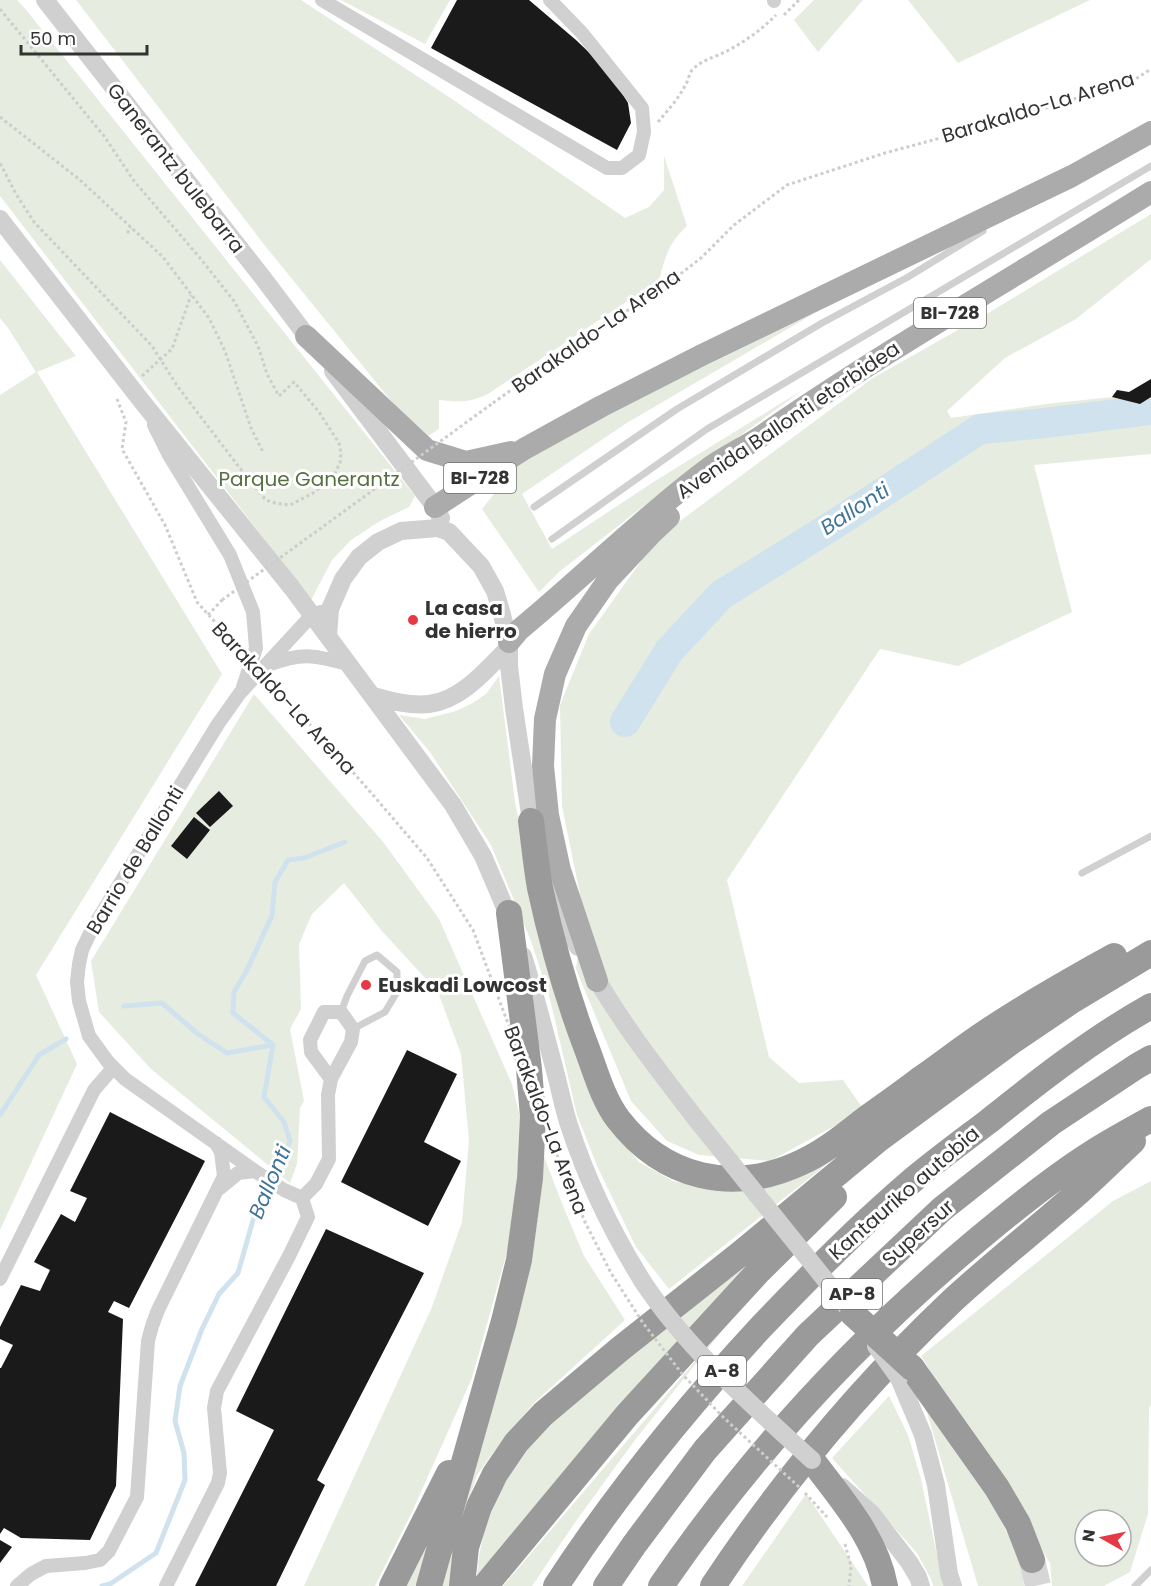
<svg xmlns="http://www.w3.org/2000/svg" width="1151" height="1586" font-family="Poppins,sans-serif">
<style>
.green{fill:#e6ecdf;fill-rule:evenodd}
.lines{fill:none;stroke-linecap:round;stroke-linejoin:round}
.stream{stroke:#cfe2ee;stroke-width:5}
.river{stroke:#cfe2ee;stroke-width:30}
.building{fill:#1a1a1a}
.motorway-tunnel{stroke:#d6d6d6;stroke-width:26;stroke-dasharray:26 13;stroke-linecap:butt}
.path{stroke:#cdcdcd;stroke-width:3;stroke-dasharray:3 3;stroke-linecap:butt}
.service{stroke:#d0d0d0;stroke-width:7}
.minor{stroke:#d0d0d0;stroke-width:14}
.tertiary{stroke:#d0d0d0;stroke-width:18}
.primary{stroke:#ababab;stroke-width:22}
.motorway{stroke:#9a9a9a;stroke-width:26}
.path-bridge{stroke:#cdcdcd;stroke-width:3;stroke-dasharray:3 3;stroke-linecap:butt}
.tertiary-bridge{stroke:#d0d0d0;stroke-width:18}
.motorway-bridge{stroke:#9a9a9a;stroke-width:26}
.poi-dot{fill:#e63946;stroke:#fff;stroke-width:2}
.labels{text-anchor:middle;stroke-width:6;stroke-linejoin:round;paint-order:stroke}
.shield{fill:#fff;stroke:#707070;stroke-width:1.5}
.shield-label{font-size:18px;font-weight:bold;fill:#333}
.street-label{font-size:20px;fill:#333;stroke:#fff}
.park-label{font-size:20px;fill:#56703f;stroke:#fff}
.poi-label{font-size:20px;font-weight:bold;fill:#333;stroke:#fff;text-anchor:start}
.water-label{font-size:21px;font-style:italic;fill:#3f7597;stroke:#fff}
</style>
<rect width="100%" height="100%" fill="#fff"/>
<path class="green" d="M0,0H17L27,11L415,496L409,507L380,521L351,540L332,560L311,600L0,196Z
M76,0H301L449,97L625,218L649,207L664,190V156L687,226C668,244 666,255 659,280L488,394C469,403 459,402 439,400V429L428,436L410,424L266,247Z
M341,0H450L425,44Z
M814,0H863L818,52L794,20Z
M908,0H1090L958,63Z
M1151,214V259L1076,319L1005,358L947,411L951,418L1046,404L1112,397L1140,404L1151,397V454L1034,465L1072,612L958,666L880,649L727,880L769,1057L799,1083L843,1080L864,1110L770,1161L699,1155L667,1141L631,1101L576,969L584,914L562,806L560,705L589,634L644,557L676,524L873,378L995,309Z
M0,260L76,356L37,372L222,674L36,975L77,1064L0,1230V395L36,372L8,328L0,318Z
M815,313L625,424L522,494L552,549L655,481L804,389L641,508L559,572L539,592L482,509L517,465L647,394Z
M499,676L515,802L544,946L628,1148L639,1162L673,1181L706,1188L733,1191L792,1176L869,1131L669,1289L636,1247L598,1168L577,1115L550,999L531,941L491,845L430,752L399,715L425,719L456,711L471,704L486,694Z
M254,694L384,843L439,919L512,1084L522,1125L510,1241L472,1378L412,1512L375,1586H304L432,1307L462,1222L469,1140L461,1054L438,992L381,930L344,883L312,914L299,944L301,1009L290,1029L304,1101L300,1108L297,1164L290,1183L151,1069L99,1012L91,961Z
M540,1146L561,1201L584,1256L625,1320L534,1403L501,1442L477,1475L460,1525L453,1586H440L533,1253L541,1193L542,1174Z
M1151,1181V1405L1149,1407L1148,1514L1130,1572L1104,1586H1052L1050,1563L921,1356L1113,1201ZM1085,1520H1121V1556H1085Z
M756,1259L477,1577C480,1518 510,1466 547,1421C558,1408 582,1392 596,1380C648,1338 702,1298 756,1259Z
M733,1317L635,1440L576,1521L532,1586H503Z
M889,1396L908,1435L921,1479L937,1555L946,1586H933L931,1579L917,1553L832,1458Z
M926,1409L981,1481L1021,1561L1024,1586H978Z
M806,1494L868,1586H742Z
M439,1510L417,1586H401Z"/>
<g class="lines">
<path class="stream" d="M124,1006L162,1003L198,1034L227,1053L272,1045
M0,1115L39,1055L66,1039
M102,1586L110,1584L156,1553L185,1480L184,1453L175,1421L180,1386L202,1329L219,1294L238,1273L259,1199L280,1170L290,1141L284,1122L264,1097L273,1045L233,1013L234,992L246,972L272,916L275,882L288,860L304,858L345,842"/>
<path class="river" d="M625,722L669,651L721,595L835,524L980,429L1036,424L1151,410"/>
</g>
<path class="building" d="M457,0H529L576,40L599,62L616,83L628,103L631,123L617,150L431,48Z
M1151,379V397L1140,404L1112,397L1117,390L1129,392Z
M219,791L233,806L210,827L196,813Z
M194,817L210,830L187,859L171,846Z
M407,1050L457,1074L424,1142L461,1161L428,1226L341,1182Z
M110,1112L205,1161L129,1308L114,1301L108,1312L123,1319L116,1486L90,1540L21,1538L4,1528L0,1534V1368H1L13,1345L0,1339V1327L21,1285L40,1291L50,1270L34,1262L61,1214L75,1222L87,1198L70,1191Z
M326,1229L424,1273L317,1480L325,1485L276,1586H195L274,1430L236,1411Z
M0,1540L12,1547L0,1563Z"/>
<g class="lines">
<path class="motorway-tunnel" d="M1032,1560L1038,1586"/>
<path class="path" d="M0,9L104,136L134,181L200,258L234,301L258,346L267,374L279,396L294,382L319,412L339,443L341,453L340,463L335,473L315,492L290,505L275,503L266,500L252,484L178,387L152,346L34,222L16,194L0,163
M784,15L799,0
M0,117L80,180L163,257L209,318L225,351L251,428L263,452
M658,122C668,110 679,98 686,84C689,79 689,72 694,68C704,59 716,57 727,51C746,41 761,30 776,15
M127,233L132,228
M142,376L172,349L191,295
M117,399L126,422L122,449L165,525L197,602L223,631
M493,403L576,344L662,288L701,258L734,225L787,185L885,153L1011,119L1134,80L1151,69
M208,615L222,600
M805,1493L827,1517
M845,1544L851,1566L849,1586"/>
<path class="service" d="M534,507L677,409L822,323L908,277L983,231
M552,539L707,429L1151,166
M1082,873L1151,836
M341,1012L347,996L365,961L377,955L397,972V992L385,1012L353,1029
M1135,1586L1151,1570"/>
<path class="minor" d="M322,0L607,168H622L639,155L644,132L642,108L582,33L550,0
M774,1V0
M154,425L169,455L230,555L253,612L256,648L243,687
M268,665C303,652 313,655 348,664
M220,1188L238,1173L255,1171
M302,1198L284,1190L255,1171L125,1079L108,1062L89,1036L79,1001L77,982L79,964L82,950L92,929L218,724L240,693L312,615L321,612
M302,1198L316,1184L329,1159L328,1095L331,1079L351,1042L353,1029L341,1012H324L310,1040L311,1052L331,1079
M0,1279L94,1090L113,1068
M17,1586L31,1574L46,1566L85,1563L100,1560L109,1551L137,1497L148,1341L152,1326L158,1310L224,1176L221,1152L216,1143
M166,1586L218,1483L220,1473L214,1408L217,1391L289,1256L308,1217L302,1198"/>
<path class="tertiary" d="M45,0L263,278L315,347
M0,219L140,399L292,588L453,805L483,856L512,924
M333,371L435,507L441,518
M328,636L330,609L343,579L359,557L378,542L401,531L438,528L449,532L481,566L495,591L501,611L509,642V666L514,708L531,821L534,832
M373,696C391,701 410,706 429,704C462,700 487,669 509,647
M547,873L568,928L578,947
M523,956C535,994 545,1033 555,1071C560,1089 563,1107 569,1125C587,1181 612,1232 643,1282
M592,971C621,1023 659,1071 696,1119
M899,1378L923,1435L936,1485L949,1574L953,1586
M842,1487L872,1514L909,1562L918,1577L921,1586"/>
<path class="primary" d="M306,336L427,450L466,462L511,452
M435,507L524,449L602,406L702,355L1072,176L1151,132
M509,642L519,630C582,578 640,520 705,471C723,457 744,448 763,435C889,348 1021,273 1151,192
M597,981L560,870L548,815L543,766L545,719L555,674L576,626L608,580L652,533L669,517"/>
<path class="motorway" d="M531,821C534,843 536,866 540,888C552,943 567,997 587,1049C596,1073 603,1099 618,1119C664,1179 733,1194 800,1163C825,1152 846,1134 868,1117C885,1105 902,1093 919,1080C945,1062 970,1042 997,1025C1035,1000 1075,978 1114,956
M912,1368L997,1488L1018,1524L1032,1560
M812,1460C840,1498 876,1537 885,1586
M392,1586L449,1473
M429,1586L504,1321L519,1260L530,1178L533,1117L529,1069L509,913
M462,1586L466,1547L479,1507L495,1474L516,1443L543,1414L620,1349L740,1254L879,1139L1011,1042L1070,1002L1151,953
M485,1586L627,1415L758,1272L834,1197
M556,1586C616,1494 686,1408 761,1327C810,1276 860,1225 914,1179C938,1159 964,1140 989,1121C1040,1080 1094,1038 1151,1006
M606,1586L634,1545L705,1450L808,1335L942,1209L1051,1123L1137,1066L1151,1058
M661,1586C750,1456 855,1342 976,1241C1013,1210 1051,1179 1092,1153C1111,1141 1131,1130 1151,1119
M713,1586C781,1483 862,1386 952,1301C993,1263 1038,1228 1080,1191C1098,1175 1115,1158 1133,1141"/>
<path class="path-bridge" d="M222,600L493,403
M223,631L330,746L373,795L427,858L473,930L558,1157L585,1222L611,1273L643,1323L683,1375L724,1418L799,1487"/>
<path class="tertiary-bridge" d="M696,1119L860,1323
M643,1282C689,1351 751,1404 812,1460
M876,1346L899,1378"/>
<path class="motorway-bridge" d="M853,1314L912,1368"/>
</g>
<g class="poi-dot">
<circle cx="413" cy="620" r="6"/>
<circle cx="366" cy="985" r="6"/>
</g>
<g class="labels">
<g class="shield">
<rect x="914" y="298" width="72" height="30" rx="4.5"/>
<rect x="444" y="463" width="72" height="30" rx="4.5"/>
<rect x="822" y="1279" width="60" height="30" rx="4.5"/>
<rect x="698" y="1356" width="48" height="30" rx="4.5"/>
</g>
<g class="shield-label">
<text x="950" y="319">BI-728</text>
<text x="480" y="484">BI-728</text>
<text x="852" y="1300">AP-8</text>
<text x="722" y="1377">A-8</text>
</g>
<g class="street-label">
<text transform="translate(1038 107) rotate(-17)" y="7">Barakaldo-La Arena</text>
<text transform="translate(176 168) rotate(52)" y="7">Ganerantz bulebarra</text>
<text transform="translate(596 331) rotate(-35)" y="7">Barakaldo-La Arena</text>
<text transform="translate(788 420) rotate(-34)" y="7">Avenida Ballonti etorbidea</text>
<text transform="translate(284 698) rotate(47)" y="7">Barakaldo-La Arena</text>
<text transform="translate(135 860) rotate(-59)" y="7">Barrio de Ballonti</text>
<text transform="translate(546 1120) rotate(69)" y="7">Barakaldo-La Arena</text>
<text transform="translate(904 1193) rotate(-41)" y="7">Kantauriko autobia</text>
<text transform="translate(918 1233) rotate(-42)" y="7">Supersur</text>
</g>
<g class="park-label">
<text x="309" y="486">Parque Ganerantz</text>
</g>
<g class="poi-label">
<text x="425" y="615">La casa<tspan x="425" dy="23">de hierro</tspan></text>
<text x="378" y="992">Euskadi Lowcost</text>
</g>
<g class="water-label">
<text transform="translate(855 509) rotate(-33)" y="7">Ballonti</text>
<text transform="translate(270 1182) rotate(-67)" y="7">Ballonti</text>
</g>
</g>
<g transform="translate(1103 1538) rotate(279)"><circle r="28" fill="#ffffff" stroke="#adadad" stroke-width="1.5"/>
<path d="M0-4.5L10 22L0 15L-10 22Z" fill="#e63946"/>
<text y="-9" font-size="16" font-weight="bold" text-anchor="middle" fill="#333333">N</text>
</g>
<path d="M21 45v9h126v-9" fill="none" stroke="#333333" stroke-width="3"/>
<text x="30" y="45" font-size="18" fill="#333333" stroke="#ffffff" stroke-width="4.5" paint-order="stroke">50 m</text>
</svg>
